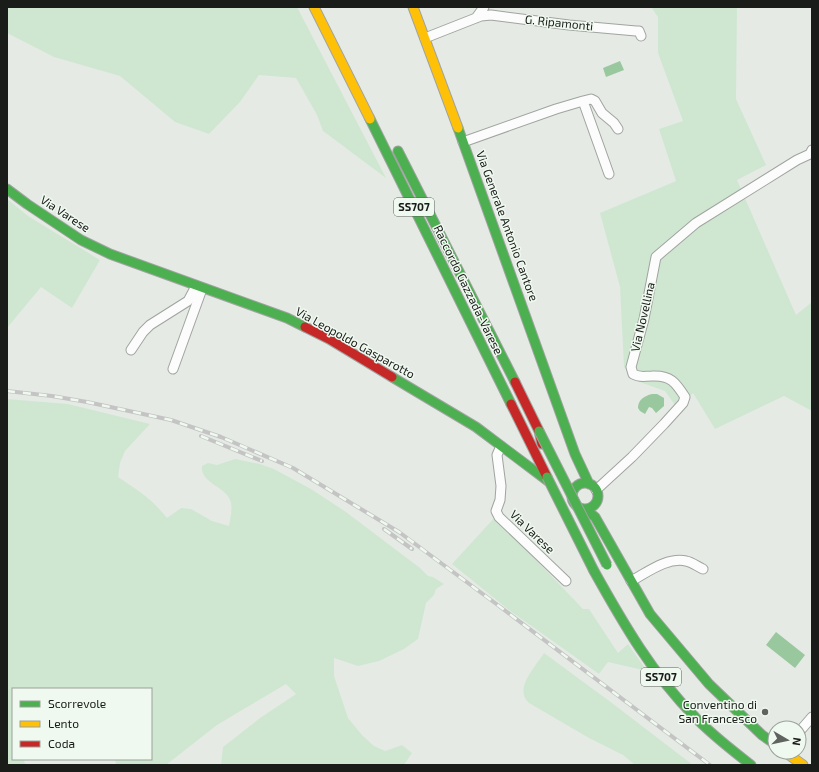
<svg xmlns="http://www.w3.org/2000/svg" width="819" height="772" font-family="'Exo 2',sans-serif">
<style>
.green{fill:#cfe7d1}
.water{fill:#99c89e}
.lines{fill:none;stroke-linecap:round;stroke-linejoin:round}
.street-casing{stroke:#a0a4a0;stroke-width:11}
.fast-casing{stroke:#a0a4a0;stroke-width:11}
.slow-casing{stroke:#a0a4a0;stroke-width:11}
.jam-casing{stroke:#a0a4a0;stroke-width:11}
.street{stroke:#fbfcfb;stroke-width:9}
.fast{stroke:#4caf50;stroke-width:9}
.slow{stroke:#ffc107;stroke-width:9}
.jam{stroke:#c62828;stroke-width:9}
.rail-casing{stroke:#c3c4c3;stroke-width:4}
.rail{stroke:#f0f9f0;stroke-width:2.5;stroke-dasharray:8;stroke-linecap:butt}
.fast-bridge-casing{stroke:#a0a4a0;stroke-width:11;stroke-linecap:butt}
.fast-bridge{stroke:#4caf50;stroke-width:9}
.poi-dot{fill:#606460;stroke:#f0f9f0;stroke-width:1.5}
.labels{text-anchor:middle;stroke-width:3;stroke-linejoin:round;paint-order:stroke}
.shield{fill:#f0f9f0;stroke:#5a5e5a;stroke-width:1}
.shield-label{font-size:11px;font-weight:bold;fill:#191c19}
.street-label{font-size:12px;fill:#191c19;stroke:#f0f9f0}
.poi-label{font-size:12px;fill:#191c19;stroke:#f0f9f0;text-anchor:end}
</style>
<rect width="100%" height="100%" fill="#e5eae5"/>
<path class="green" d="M7,7H297L386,178L323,131L317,115L296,78L259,75L240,102L209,134L175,122L120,76L54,57L7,33Z
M651,7H737L736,99L766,165L737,180L796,315L812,302V411L784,396L715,429L693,393L677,408L665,391L634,380L624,367L620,287L600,213L676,181L659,129L683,121L658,53V17Z
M7,199L28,216L100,260L72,308L41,287L7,328Z
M7,399L68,404L150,424L125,451L120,463L118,477C139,491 151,498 167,518L181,508L191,509L212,521L229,526C230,518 234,506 229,498C223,486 200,482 202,466L208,463L217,465L235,459L260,464L274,469L311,489L346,512L420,568L428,576L433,577L444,584L436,589L434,595L426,603L418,639L404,649L379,661L358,666L334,658V676L348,718L362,735L374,746L385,751L402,745L412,753L404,765H221L223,747L260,718L296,694L286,684L217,725L166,765H116L115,759H151V689H13V759H25L24,762L27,765H7Z
M495,517L583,609H589L618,653L628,644L647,671L608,662L599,674L509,610L452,564Z
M544,653L608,700L693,765H635L623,755L589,738L529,703C513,689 536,666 544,653Z"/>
<path class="water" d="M620,61L624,70L606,77L603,68Z
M652,394H657L664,398V406L656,413L652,408L649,407L645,414L640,411L638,408C638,400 644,396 652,394Z
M776,632L805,655L795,668L766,645Z"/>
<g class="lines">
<g class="street-casing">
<path id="street" d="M476,18L484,7
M425,38L481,16L491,15L569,25L636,31H639L641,36
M583,101L591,99L595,101L602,113L614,123L618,129
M463,142L556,109L583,101L609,174
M131,350L143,332L150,325L188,301L196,286
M173,369L202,289
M501,446L497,455L501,486L500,500L496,511L499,517L566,581
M596,490L632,457L664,424L683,403L685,397C676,383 671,375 652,376C644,376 640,378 633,374L631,367L644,319L656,257L696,223L797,160L810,154L812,150
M631,581C648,572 667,557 686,561C692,562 698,567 703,569
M799,732L812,717"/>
</g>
<g class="fast-casing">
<path id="fast" d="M370,119L511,404
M458,128L575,454L589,484
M398,151L515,382
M7,189L27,204L81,240L110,254L287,318L305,327
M392,377L476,427L548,481
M572 496a13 13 0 1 1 26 0a13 13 0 1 1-26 0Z
M585,509L595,517L650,614L709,684L762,735L775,744
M594,571C623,623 653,675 695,717C712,735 732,750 751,765"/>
</g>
<g class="slow-casing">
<path id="slow" d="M314,7L370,119
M413,7L458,128
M785,752L803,765"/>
</g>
<g class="jam-casing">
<path id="jam" d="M305,327L329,339L392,377
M515,382L539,431L542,444
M511,404L547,477"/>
</g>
<use href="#street" class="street"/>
<use href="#fast" class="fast"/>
<use href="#slow" class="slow"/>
<use href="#jam" class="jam"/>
<g class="rail-casing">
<path id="rail" d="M7,391L52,396L87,402L171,420L221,437L293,468L399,532L495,603L710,765
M201,436L262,461
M384,529L412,549"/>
</g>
<use href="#rail" class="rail"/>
<g class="fast-bridge-casing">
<path id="fast-bridge" d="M539,431L607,565
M547,477L594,571"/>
</g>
<use href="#fast-bridge" class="fast-bridge"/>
</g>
<circle class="poi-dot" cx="765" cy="712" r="4"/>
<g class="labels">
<g class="shield">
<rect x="394" y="198" width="40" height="18" rx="3"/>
<rect x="641" y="668" width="40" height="18" rx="3"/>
</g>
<g class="shield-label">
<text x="414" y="211">SS707</text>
<text x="661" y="681">SS707</text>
</g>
<g class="street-label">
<text transform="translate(559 23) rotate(6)" y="4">G. Ripamonti</text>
<text transform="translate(65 214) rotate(33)" y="4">Via Varese</text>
<text transform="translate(507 226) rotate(70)" y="4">Via Generale Antonio Cantore</text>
<text transform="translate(468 290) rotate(64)" y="4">Raccordo Gazzada-Varese</text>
<text transform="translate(643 317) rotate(-77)" y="4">Via Novellina</text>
<text transform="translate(355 343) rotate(29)" y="4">Via Leopoldo Gasparotto</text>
<text transform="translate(532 532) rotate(44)" y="4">Via Varese</text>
</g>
<g class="poi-label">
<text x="757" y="709">Conventino di<tspan x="757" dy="14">San Francesco</tspan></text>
</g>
</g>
<rect width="819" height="772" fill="none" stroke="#191c19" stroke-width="16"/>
<rect x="12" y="688" width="140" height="72" fill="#f0f9f0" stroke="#9aa19a"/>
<rect x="20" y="701" width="20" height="6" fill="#4caf50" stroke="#9aa19a"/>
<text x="48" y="708" font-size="12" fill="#191c19">Scorrevole</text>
<rect x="20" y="721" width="20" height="6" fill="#ffc107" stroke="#9aa19a"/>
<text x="48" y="728" font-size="12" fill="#191c19">Lento</text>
<rect x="20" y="741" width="20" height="6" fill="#c62828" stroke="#9aa19a"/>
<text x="48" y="748" font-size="12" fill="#191c19">Coda</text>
<g transform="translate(787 740) rotate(99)"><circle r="19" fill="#f0f9f0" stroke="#9aa19a"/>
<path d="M0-3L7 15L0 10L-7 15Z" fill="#606460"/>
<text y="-6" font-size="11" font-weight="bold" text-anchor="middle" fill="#191c19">N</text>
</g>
</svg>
